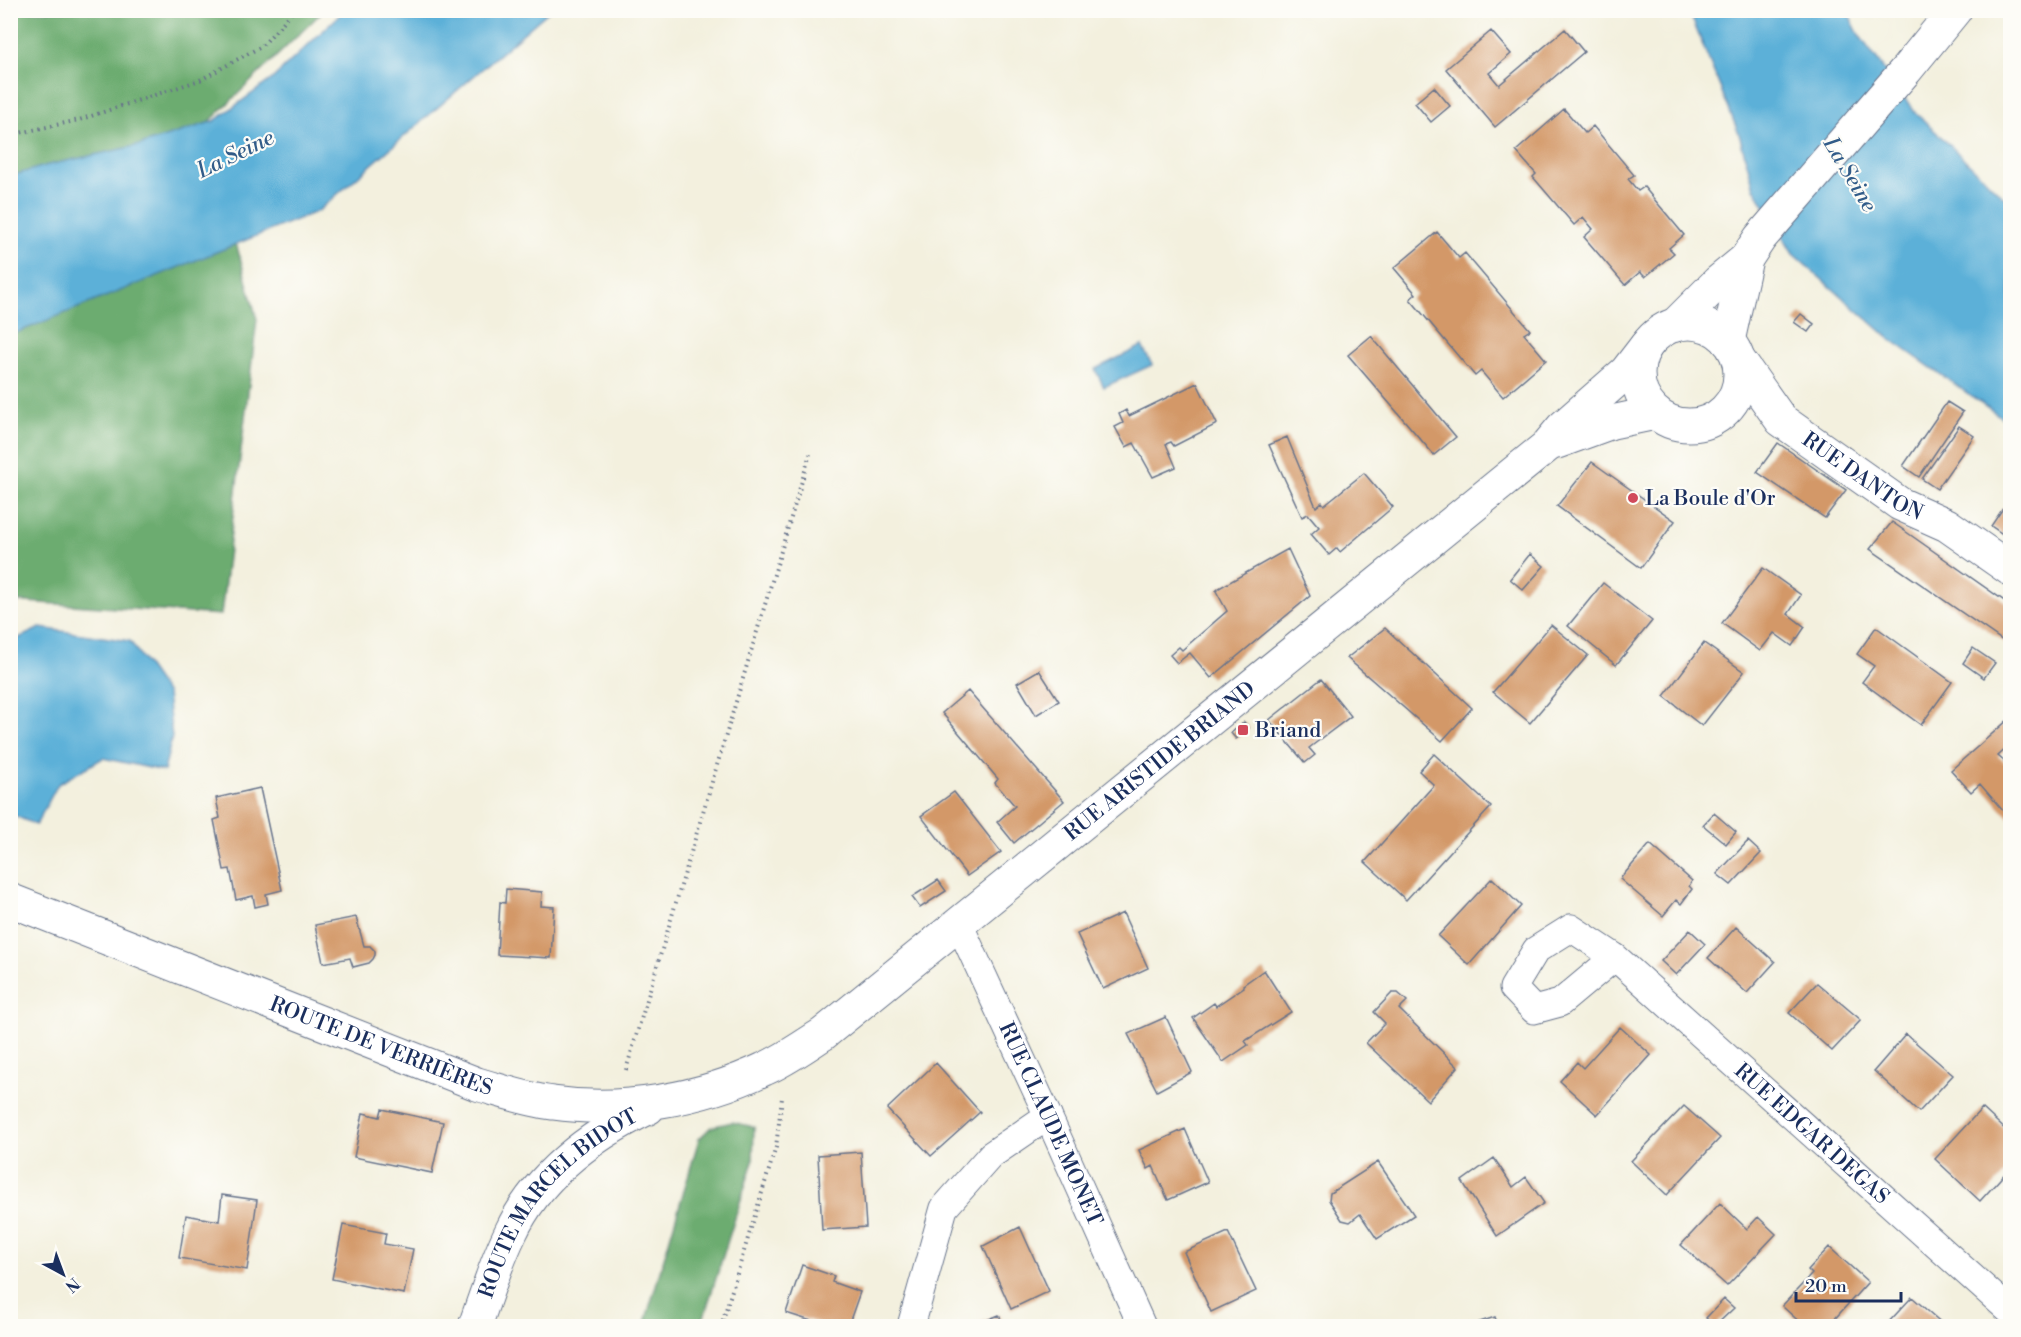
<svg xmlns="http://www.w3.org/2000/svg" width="2021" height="1337" font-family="'Libre Bodoni',serif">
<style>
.forest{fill:#6cac70;stroke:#446e67;stroke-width:1.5}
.water{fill:#5cb0d8;stroke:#3c709b;stroke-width:1.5}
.building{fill:#d39868}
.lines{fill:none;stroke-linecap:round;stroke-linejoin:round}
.street-casing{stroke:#67738b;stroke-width:29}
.secondary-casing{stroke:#67738b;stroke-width:35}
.path{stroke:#67738b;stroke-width:4;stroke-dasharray:1.5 4.5;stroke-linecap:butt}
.street{stroke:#fff;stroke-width:27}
.secondary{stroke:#fff;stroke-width:33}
.poi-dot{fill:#d1495b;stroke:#fdfcf7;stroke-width:2}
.labels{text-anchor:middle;stroke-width:4.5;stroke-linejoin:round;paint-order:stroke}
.street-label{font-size:21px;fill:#1b2f5e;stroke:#fdfcf7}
.poi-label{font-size:21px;fill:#1b2f5e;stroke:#fdfcf7;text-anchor:start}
.water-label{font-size:22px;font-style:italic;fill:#325c89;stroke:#fdfcf7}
</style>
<rect width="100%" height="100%" fill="#fdfcf7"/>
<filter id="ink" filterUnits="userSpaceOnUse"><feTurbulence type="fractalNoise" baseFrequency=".0167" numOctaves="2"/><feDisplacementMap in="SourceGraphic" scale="12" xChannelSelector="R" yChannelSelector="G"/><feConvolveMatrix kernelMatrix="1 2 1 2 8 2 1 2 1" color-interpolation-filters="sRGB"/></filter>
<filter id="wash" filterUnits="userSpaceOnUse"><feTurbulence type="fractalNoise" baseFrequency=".008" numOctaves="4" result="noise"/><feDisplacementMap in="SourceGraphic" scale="24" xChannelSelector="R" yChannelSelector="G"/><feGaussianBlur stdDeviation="1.35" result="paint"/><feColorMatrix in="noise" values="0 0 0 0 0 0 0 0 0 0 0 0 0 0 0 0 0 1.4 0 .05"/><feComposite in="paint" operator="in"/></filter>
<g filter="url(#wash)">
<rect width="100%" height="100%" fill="#f3f0de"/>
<path class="forest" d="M10,11H323L204,127L257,319L221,615L11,601Z
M732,1122L754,1127L753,1161L701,1326H644L699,1139L711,1127Z"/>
<path class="water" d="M344,11H549L318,211L11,335V176L48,165L140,145L214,121L272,79Z
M1689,11H1847L1859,35L1914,111L2010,203V423L1890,339L1793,254L1754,188L1739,134Z
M1142,346L1152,365L1104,387L1095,369Z
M40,628L130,641L167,694L172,737L164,771L103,758L58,784L36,825L11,814L10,642Z"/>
<g id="blocks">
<path class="building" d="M1565,29L1584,52L1495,127L1446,69L1491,31L1511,54L1489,73L1499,85Z
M1434,87L1450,106L1431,122L1415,103Z
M1564,109L1585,133L1593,126L1634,175L1628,179L1638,191L1644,187L1684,235L1669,248L1674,253L1645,277L1640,272L1625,285L1584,237L1593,229L1583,217L1574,225L1533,177L1536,174L1516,151Z
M1437,232L1459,258L1465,253L1530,330L1524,334L1546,360L1503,397L1481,371L1475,376L1410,299L1416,294L1394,268Z
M1801,314L1814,324L1808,332L1794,322Z
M1371,336L1456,437L1434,455L1348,355Z
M1197,383L1217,424L1174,446L1171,442L1166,444L1176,467L1153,477L1134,443L1126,447L1115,427L1123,423L1119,414L1126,410L1129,416Z
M1947,402L1963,412L1919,477L1903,466Z
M1959,426L1974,436L1937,489L1922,479Z
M1287,437L1316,507L1322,502L1324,505L1364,473L1393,507L1340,552L1337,548L1329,555L1311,534L1319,527L1308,514L1302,517L1269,445Z
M1778,443L1846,490L1825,518L1757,472Z
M1592,462L1675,521L1641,568L1557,506Z
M2010,498V539L1991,526Z
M1892,522L2010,605V642L2009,645L1870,549Z
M1288,549L1310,596L1211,678L1190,653L1177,663L1170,655L1179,647L1182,650L1227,611L1216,591L1219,588Z
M1530,554L1544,566L1523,590L1510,579Z
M1763,568L1801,595L1788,614L1805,627L1792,646L1774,633L1760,651L1722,623Z
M1603,583L1652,621L1616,665L1568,626Z
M1551,625L1588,655L1530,723L1493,692Z
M1876,627L1952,682L1921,725L1862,682L1874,666L1857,654Z
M1385,628L1472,708L1442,741L1347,658Z
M1704,643L1744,672L1702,726L1664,696Z
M1973,648L1995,663L1984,678L1963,663Z
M1039,670L1059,701L1036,715L1017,683Z
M1321,679L1351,716L1309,748L1315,755L1305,763L1269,720Z
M968,691L1064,801L1014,843L997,822L1015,806L995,783L998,779L942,713Z
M2008,720L2010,723V745L1998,756L2005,762L2010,757V819L1980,784L1971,792L1951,770Z
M1244,722L1249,728L1236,739L1231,733Z
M1434,754L1491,807L1406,900L1365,862L1434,785L1419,771Z
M260,788L282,890L266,894L268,904L255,907L253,896L236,900L230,869L224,870L214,820L220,818L216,798Z
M954,792L1001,852L967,876L921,816Z
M1714,813L1736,832L1726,844L1703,825Z
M1748,841L1761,853L1731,885L1717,874Z
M1650,844L1692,881L1689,886L1692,889L1681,904L1676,900L1663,916L1620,879Z
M1492,878L1521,906L1469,965L1438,936Z
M938,880L946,891L920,908L912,897Z
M506,889L542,892L541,906L554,907L551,958L497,955L500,902L505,903Z
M1123,913L1148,968L1103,989L1077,934Z
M356,917L364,946H370L375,951V955L373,959L369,963L353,967L350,958L323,963L315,925Z
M1736,927L1775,962L1747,993L1708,958Z
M1690,930L1705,944L1676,975L1661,961Z
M1264,970L1291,1012L1245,1041L1248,1045L1223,1062L1193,1018L1214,1003L1216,1006L1244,987L1243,985Z
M1817,983L1861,1020L1832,1051L1789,1013Z
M1392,993H1398L1407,1001L1399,1009L1458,1067L1428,1101L1366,1043L1385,1023L1374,1012Z
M1166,1017L1192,1072L1157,1091L1128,1034Z
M1620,1027L1651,1055L1597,1115L1560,1081L1577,1062L1583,1068Z
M1906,1034L1953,1075L1919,1112L1874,1071Z
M936,1063L980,1112L931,1156L887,1109Z
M1684,1106L1720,1138L1667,1195L1631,1161Z
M1982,1108L2010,1134V1168L1980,1201L1935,1159Z
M382,1109L443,1122L432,1173L354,1157L363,1113L380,1117Z
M1185,1129L1208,1182L1168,1200L1153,1166L1148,1169L1139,1150Z
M861,1152L866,1227L822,1230L818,1155Z
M1494,1158L1513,1187L1526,1177L1544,1203L1497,1236L1462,1181Z
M1378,1162L1414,1215L1377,1239L1360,1214L1350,1222L1342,1220L1329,1200L1330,1193Z
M222,1195L257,1200L247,1270L179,1258L186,1215L219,1221Z
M1720,1203L1747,1229L1758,1217L1776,1234L1727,1286L1681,1245Z
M343,1225L386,1233L384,1244L413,1249L404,1294L332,1279Z
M1020,1227L1049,1291L1011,1309L983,1246Z
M1228,1232L1256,1291L1211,1312L1184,1252Z
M1829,1247L1868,1282L1831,1323L1835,1326H1804L1782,1306L1812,1274L1808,1270Z
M802,1265L834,1276L832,1282L860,1292L848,1326H827L786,1313Z
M1912,1297L1945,1326H1885Z
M1724,1299L1734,1308L1715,1326L1706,1318Z
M999,1315L1004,1326H972Z
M1495,1317L1498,1326H1468Z"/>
</g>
</g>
<g filter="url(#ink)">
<use href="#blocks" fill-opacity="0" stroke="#67738b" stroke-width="1.5"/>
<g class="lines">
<g class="street-casing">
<g id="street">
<path id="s1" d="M959,924L1048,1116L1142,1326"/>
<path id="s2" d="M1615,957L1560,1003L1534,1010L1513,988L1536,950L1571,928L1615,957L2010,1311"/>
<path d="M911,1326L944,1208L991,1155L1048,1116"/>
</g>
</g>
<g class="secondary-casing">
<g id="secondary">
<circle cx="1689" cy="374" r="51"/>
<path d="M1675,325L1718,282L1746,259L1760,238L1906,70L1955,10"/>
<path d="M1728,341L1746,259"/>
<path id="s3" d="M1738,359L1781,420L1900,504L1947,525L2010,569"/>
<path d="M1557,442L1612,422L1655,413"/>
<path id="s4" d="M10,900L477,1084C502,1091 527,1100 553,1103C622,1113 702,1099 764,1069C785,1060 804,1046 823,1034L1547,446L1562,428L1626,372L1646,346"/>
<path id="s5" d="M475,1326C486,1295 496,1262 511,1232C538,1175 592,1135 648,1108"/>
</g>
</g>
<path class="path" d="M10,135L79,120L200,80L262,46L294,10
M626,1070L810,454
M721,1326L776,1147L782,1098"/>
<use href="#street" class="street"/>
<use href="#secondary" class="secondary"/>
</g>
</g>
<g class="poi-dot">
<circle cx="1633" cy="498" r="6"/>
<rect x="1237" y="724" width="12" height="12" rx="3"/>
</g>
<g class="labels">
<g class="street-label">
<text dy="7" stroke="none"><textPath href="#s3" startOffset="174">RUE DANTON</textPath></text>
<text dy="7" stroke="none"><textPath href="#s4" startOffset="1299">RUE ARISTIDE BRIAND</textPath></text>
<text dy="7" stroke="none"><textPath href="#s4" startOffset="399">ROUTE DE VERRIÈRES</textPath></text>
<text dy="7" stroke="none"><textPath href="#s1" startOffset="220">RUE CLAUDE MONET</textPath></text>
<text dy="7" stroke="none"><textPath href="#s2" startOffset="532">RUE EDGAR DEGAS</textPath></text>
<text dy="7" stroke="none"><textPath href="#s5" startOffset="153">ROUTE MARCEL BIDOT</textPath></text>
</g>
<g class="poi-label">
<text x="1645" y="505">La Boule d'Or</text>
<text x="1255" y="737">Briand</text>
</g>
<g class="water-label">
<text transform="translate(235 153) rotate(-26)" y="8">La Seine</text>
<text transform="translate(1851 174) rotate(59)" y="8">La Seine</text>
</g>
</g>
<rect width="2021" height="1337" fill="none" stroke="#fdfcf7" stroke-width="36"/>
<g transform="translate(63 1274) rotate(139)" stroke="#fdfcf7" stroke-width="4.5" paint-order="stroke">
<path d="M0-4.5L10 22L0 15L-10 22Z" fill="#1b2f5e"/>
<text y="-9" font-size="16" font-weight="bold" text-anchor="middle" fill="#1b2f5e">N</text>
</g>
<path d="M1796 1292v9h105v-9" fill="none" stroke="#1b2f5e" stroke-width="3"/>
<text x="1805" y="1292" font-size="18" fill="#1b2f5e" stroke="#fdfcf7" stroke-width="4.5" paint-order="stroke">20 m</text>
</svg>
